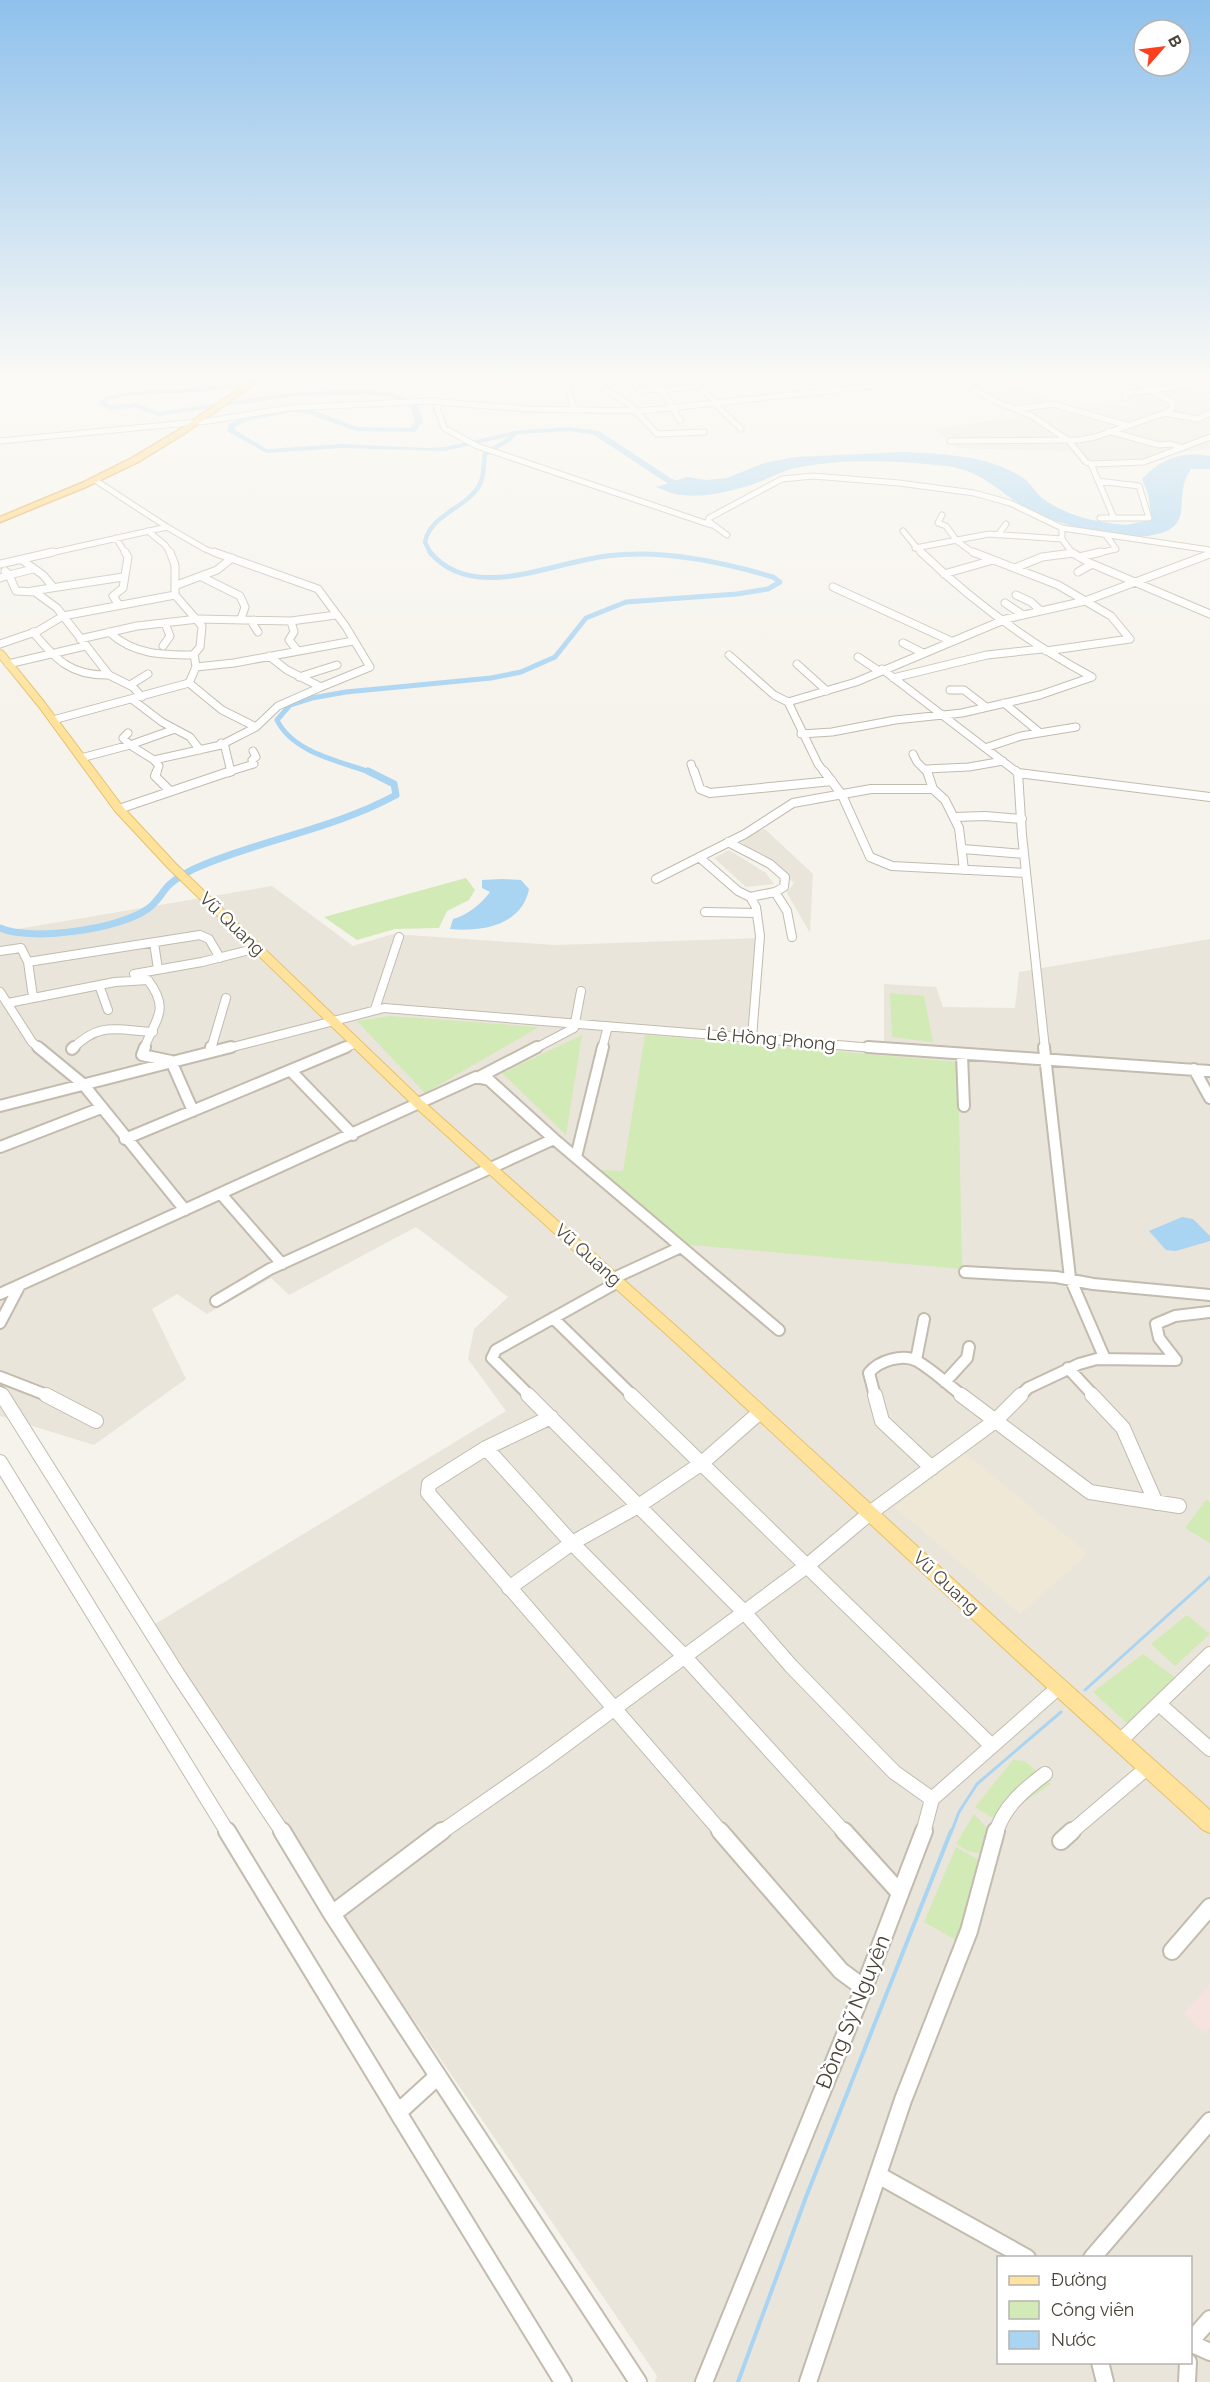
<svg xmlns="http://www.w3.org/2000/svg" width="1210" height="2382" font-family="Raleway,sans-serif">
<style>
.residential{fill:#eae5da;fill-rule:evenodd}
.education{fill:#efe8d6}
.medical{fill:#f6e3e0}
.green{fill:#d2eab5}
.water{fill:#a9d4f2}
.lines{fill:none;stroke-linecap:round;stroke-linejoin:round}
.stream-far1{stroke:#a9d4f2;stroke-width:3}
.stream{stroke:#a9d4f2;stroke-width:4}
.canal-far2{stroke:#a9d4f2;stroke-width:4.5}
.canal-far1{stroke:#a9d4f2;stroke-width:5}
.canal{stroke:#a9d4f2;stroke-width:7}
.river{fill:#a9d4f2;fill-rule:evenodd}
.minor-far5-casing{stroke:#c2bbae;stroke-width:7}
.minor-far4-casing{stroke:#c2bbae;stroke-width:9}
.minor-far3-casing{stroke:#c2bbae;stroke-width:10}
.minor-far2-casing{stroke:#c2bbae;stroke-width:14}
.minor-far1-casing{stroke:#c2bbae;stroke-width:16}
.minor-casing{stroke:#c2bbae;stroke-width:20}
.major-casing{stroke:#e6c16a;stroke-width:2}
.highway-casing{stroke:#e0a43c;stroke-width:3}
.minor-far5{stroke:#fff;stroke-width:5}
.minor-far4{stroke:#fff;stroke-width:7}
.minor-far3{stroke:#fff;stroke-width:8}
.minor-far2{stroke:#fff;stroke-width:10}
.minor-far1{stroke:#fff;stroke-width:14}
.minor{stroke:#fff;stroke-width:16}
.major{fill:#ffe39c;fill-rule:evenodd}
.highway{fill:#ffcf6e;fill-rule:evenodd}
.labels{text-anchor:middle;stroke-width:5;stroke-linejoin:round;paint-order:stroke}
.street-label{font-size:18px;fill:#4b4439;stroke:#fff}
.near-street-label{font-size:21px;fill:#4b4439;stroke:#fff}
</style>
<rect width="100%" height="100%" fill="#f6f3ec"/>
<path class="residential" d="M1197,382L1210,387V449L1188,451L1145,465L1104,469L1082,464L1071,452L957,448L934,429L1026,416L992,403L975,393L1018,388L1074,407L1132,405L1131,400L1121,392Z
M765,829L813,874L810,933L787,893L794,883L736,838Z
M729,850L766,873L774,884L746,887L714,858Z
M272,886L353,946L393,934L556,945L761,938L755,1035L884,1044V984L936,987L943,1007L1015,1008L1019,972L1210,939V2382H655L657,2376L147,1629L506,1411L468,1359L474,1329L508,1297L416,1227L289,1295L271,1278L207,1314L177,1294L152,1309L186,1379L94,1445L0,1416V932ZM998,2258H1190V2362H998Z"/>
<path class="education" d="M965,1453L1088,1554L1020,1614L895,1507Z"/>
<path class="medical" d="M1210,1984V2028L1205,2034L1184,2013Z"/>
<path class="green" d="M466,878L475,890L469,900L447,911L439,928L395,929L357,940L324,917Z
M890,993L924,996L933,1042L892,1037Z
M390,1016L539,1027L425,1093L357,1021Z
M582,1035L566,1135L502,1073Z
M645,1035L958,1062L962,1269L680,1244L600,1170L623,1171Z
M1206,1500L1210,1501V1543L1185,1528Z
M1187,1615L1210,1634L1175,1666L1151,1644Z
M1143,1654L1180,1681L1133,1729L1093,1692Z
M1013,1760L1025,1761L1051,1784L996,1820L975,1807Z
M974,1814L994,1835L982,1854L968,1851L956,1844Z
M956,1847L986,1864L963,1944L924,1922Z"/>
<path class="water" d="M903,452C942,454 990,455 1023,478C1031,483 1035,492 1042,498C1072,520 1110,525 1146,526L1152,520L1148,494L1142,479C1160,459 1183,450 1210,456V469H1191C1170,499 1200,528 1148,536C1118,541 1046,522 1021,505C995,488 979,470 946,466C897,461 845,458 796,468C782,471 768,479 754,484C732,491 705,498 682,495C674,495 664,490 656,487L687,477L706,480L727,478L764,463L795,457Z
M502,879L521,880L529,889C522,926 480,932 450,929L453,919C468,915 481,904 490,892L482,888V880Z
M1182,1217L1193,1219L1210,1236V1241L1176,1251L1166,1250L1149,1231Z"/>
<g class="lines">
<path class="stream-far1" d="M1085,1690L1210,1577
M951,1833L959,1812L977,1784L1061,1712"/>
<path class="stream" d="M738,2382L806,2197L951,1831"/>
<path class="canal-far2" d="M431,554L425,542C430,515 466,508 479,486C485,476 483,465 485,454L510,439L514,433"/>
<path class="canal-far1" d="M372,773C340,761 293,753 277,720L290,705L312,698L346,692L491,678L521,672L555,657L586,618L626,602L737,594L768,589L780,582L773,577C729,564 685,554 639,554C619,554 599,556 580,561C533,571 467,597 430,552"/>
<path class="canal" d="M0,928C31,942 118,929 146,910C155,905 161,894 168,886C176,878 192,869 203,865C266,839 335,828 396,795L394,784L368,771"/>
<path class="river" d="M235,379H242C222,403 124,385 106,403L113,406L135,403L159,412L296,392L370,390L396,394L418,406L423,422L415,432L356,431L309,414L291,412L247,421L235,427V430L267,449L342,444L427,448L445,447L520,430L570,427L599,431L672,479L696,485L692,487L667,483L594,435L570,431L520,434L445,451L342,448L266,453L227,431L229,424L242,417L291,408L313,410L357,427L410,428L415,422L411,407L392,397L370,394L296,396L158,416L134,407L112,410L97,404L105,397L130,392L186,389L232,382Z
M1158,507L1165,509L1162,522C1148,525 1129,534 1116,527L1155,519Z"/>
<g class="minor-far5-casing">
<path id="minor-far5" d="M566,379L574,409
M590,379L630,405L657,434L704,432
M631,379L640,390L661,389
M647,379L667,397L680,421
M690,379L717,403
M957,379L995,401L1032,416L1069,441L1086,462L1091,464L1144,462L1210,437
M662,390L698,386
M1208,390L1210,388
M1126,399L1125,395L1128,393L1193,385
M439,401L437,408L444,428L477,446L711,525
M714,403L741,429
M1017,409L1053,404L1126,425
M1165,413L1198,419L1210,413
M1108,431L1159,445L1171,444L1183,448
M0,441L208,421L289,408L428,401L527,409L641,411L937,379
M950,441L1078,440L1095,437L1165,413L1173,408L1172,402L1130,379
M1091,464L1114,518
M1098,481L1139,486L1149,518H1100
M942,515L938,523L946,526L957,541L975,554
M167,527L205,549L218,554
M1062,528V539L1073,554
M148,531L165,545L171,554
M903,531L922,554
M727,535L708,521L709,518L782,479L813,476L899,483L974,493L1010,503L1062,528L1210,550
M998,535L1006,524
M116,538L126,554
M915,548L989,534L1062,539
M46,554L167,527L95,480
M1068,554L1073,553
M1094,554L1116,549L1106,535"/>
</g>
<g class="minor-far4-casing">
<path id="minor-far4" d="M170,552L175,565V595
M214,552L318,589L346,627L370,667L321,687L287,670L269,656
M921,552C973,602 1029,643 1092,677
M973,552L1058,585L1111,616L1130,639L1046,651
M1071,552L1090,563L1210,614
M1079,557L1101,552
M22,560L43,575L53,587
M0,564L53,552
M1015,568L1042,557L1073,553
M5,571L9,575L33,569
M1078,572L1092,564
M944,574L993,560
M202,577L240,596L245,607L241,619
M0,578L9,575L16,591L35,592L57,608L109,675C71,676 56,660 33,632
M177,585L217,570L232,558
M833,587L951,641
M32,591L123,577
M1016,595L1031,602L1041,611
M1005,603L1023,615
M119,605L113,596L123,588L128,557L125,552
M254,620L253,624L258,632
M291,621L294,632L289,640L297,650
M109,632C134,655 162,655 194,655
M80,639L137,626L198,619L291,621L336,615
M903,643L923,653
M0,644L38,631L63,616L175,595L202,626L200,647L194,654L196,667L189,683L222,710L256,727L221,745L154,760L130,745L81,758
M163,646L170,636L165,623
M729,655L774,695L788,702L818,764L825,773
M858,657L879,671
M8,664L85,646
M797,664L827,691
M196,667L234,663L353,641
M882,669L1018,773
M109,675L133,687L142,697
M299,677L337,665
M893,678L987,655L1042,649
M130,685L148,674
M950,690H964L986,707
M133,700L162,722L190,737L200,750
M788,702L856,682L1006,619L1085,601L1210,554
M1004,703L1039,732
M53,720L189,683
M256,727L278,706L321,687
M128,733L123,738L130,745L175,729
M801,734L832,732L895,720L962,713L1040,695L1092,677
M221,743L225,747L231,772L228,773
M985,748L1021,736L1076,727
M913,754L917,762L928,773
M154,760L159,766L156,773
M691,764L694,773
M926,769L969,767L1003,761
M231,771L254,764L252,760L256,757L253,751"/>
</g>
<g class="minor-far3-casing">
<path id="minor-far3" d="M157,771L155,776L170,791
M694,771L700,789L710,793L832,781
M824,771L842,795L870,857L892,866L1026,873
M927,771L933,789L945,800L959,828L964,870
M1016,771L1018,773L1022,835L1045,1049
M1018,773L1210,797
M119,809L231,771
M954,817L985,816L1022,819
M728,842L770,864L785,877L784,887L775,892L750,897
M963,849L1024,854
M699,857L738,891L750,897L756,907L760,936L752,1038
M656,879L745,834L793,803L871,789H933
M775,892L787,911L792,937
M705,912L757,913
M154,943L158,969
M0,951L21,948L28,962
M134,974L202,962L257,948
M99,985L108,1010
M0,992L32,1042L40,1049
M33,997L28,962L200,935L209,939L220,958
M8,1003L115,982L148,980C171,1011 155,1018 144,1049
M375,1009L399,937
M72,1049C100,1021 117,1030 153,1032
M211,1049L226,998
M225,1049L384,1008L886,1049
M342,1049L356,1043
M534,1049L574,1028L581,991
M602,1049L608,1026"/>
</g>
<g class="minor-far2-casing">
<path id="minor-far2" d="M38,1047L83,1084L185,1210
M145,1047L142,1055L171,1061L193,1111
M868,1047L1210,1071
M1044,1047L1070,1278L1105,1359
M72,1049L74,1047
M210,1052L211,1047
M962,1055L964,1106
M1194,1069L1210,1098
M291,1071L353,1135
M483,1077L481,1076L537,1047
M0,1106L231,1047
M125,1139L346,1047
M0,1147L101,1108
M576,1157L603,1047
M221,1194L282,1264
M965,1272L1056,1277L1093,1284L1210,1295
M614,1278L681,1247
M0,1294L476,1077L489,1080L554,1139L779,1330
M216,1301L270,1269L554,1139
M553,1318L633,1396
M0,1323L20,1285
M916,1360L924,1319
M1176,1360L1159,1338L1156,1324L1175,1316L1209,1312
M1068,1368L1094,1396
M0,1377L49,1396
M945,1382L967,1358L969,1347
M0,1392L3,1396
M530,1396L492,1358L496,1350L618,1282
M875,1396L869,1373C878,1361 903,1353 917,1361C933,1370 948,1385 963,1396
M1020,1396L1028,1388L1079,1364L1097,1359L1176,1360"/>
</g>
<g class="minor-far1-casing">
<path id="minor-far1" d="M2,1395L177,1673L283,1833
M46,1395L96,1421
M528,1395L745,1613L791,1666L894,1772L932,1799
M631,1395L992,1746
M875,1395L882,1421L932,1468
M961,1395L1090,1492L1179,1506
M1092,1395L1123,1428L1156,1503
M551,1417L486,1448L429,1484L428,1493L722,1833
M486,1448L572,1543L684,1656L845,1833
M0,1462L228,1833
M509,1588L572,1543L640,1505L702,1463L760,1412
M1159,1704L1210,1749
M1120,1741L1210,1654
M440,1833L542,1762L808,1565L870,1513L995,1421L1021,1395
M923,1833L932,1799L1060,1686
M996,1833C1003,1807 1025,1789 1045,1774
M1070,1833L1148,1767"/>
</g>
<g class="minor-casing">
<path id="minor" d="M227,1831L393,2104L400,2109L404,2107L438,2076
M282,1831L332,1914L638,2382
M720,1831L841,1971L864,1988
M844,1831L900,1893
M1061,1841L1072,1831
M332,1914L442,1831
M1172,1951L1210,1907
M394,2106L563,2382
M878,2175L1027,2258
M1092,2258L1210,2121
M1190,2342L1210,2319
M1190,2343L1210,2352
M1100,2362L1105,2382
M704,2382L864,1988L924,1831
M808,2382L903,2100L969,1931L996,1831
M1187,2382L1188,2362"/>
</g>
<g class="major-casing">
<path id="major" d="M0,650L3,651L45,703L123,807L176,864L423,1101L687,1336L1023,1643L1210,1810V1833L1203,1830L1011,1655L677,1344L415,1107L168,868L115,811L39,707L0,659Z"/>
</g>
<g class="highway-casing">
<path id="highway" d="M254,379H261L185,433L138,462L88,486L0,522V517L82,483L132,458L179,430Z"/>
</g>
<use href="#minor-far5" class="minor-far5"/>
<use href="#minor-far4" class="minor-far4"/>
<use href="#minor-far3" class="minor-far3"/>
<use href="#minor-far2" class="minor-far2"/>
<use href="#minor-far1" class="minor-far1"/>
<use href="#minor" class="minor"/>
<use href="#major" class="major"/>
<use href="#highway" class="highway"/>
</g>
<linearGradient id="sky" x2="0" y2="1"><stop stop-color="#8fc1ec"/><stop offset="0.53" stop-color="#fbfaf6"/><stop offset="1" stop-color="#fbfaf6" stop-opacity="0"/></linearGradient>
<rect width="1210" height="712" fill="url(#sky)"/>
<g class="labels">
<g class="street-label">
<text transform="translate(232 924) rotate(44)" y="6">Vũ Quang</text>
<text transform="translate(771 1039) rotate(5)" y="6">Lê Hồng Phong</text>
<text transform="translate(588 1255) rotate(42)" y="6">Vũ Quang</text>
<text transform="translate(946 1583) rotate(43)" y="6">Vũ Quang</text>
</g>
<g class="near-street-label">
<text transform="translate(853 2012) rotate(-68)" y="7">Đồng Sỹ Nguyên</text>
</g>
</g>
<rect x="997" y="2256" width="195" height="108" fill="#ffffff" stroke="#b7b4b0" stroke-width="1.5"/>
<rect x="1009" y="2276" width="30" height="9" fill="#ffe39c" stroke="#b7b4b0" stroke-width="1.5"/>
<text x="1051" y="2286" font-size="18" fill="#4b4439">Đường</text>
<rect x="1009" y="2301" width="30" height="18" fill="#d2eab5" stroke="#b7b4b0" stroke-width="1.5"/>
<text x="1051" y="2316" font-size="18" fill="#4b4439">Công viên</text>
<rect x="1009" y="2331" width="30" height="18" fill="#a9d4f2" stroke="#b7b4b0" stroke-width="1.5"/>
<text x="1051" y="2346" font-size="18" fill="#4b4439">Nước</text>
<g transform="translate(1162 48) rotate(62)"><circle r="28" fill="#ffffff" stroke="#b7b4b0" stroke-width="1.5"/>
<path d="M0-4.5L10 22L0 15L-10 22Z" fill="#fc3f1d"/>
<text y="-9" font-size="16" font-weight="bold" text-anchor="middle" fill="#4b4439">B</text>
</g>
</svg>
